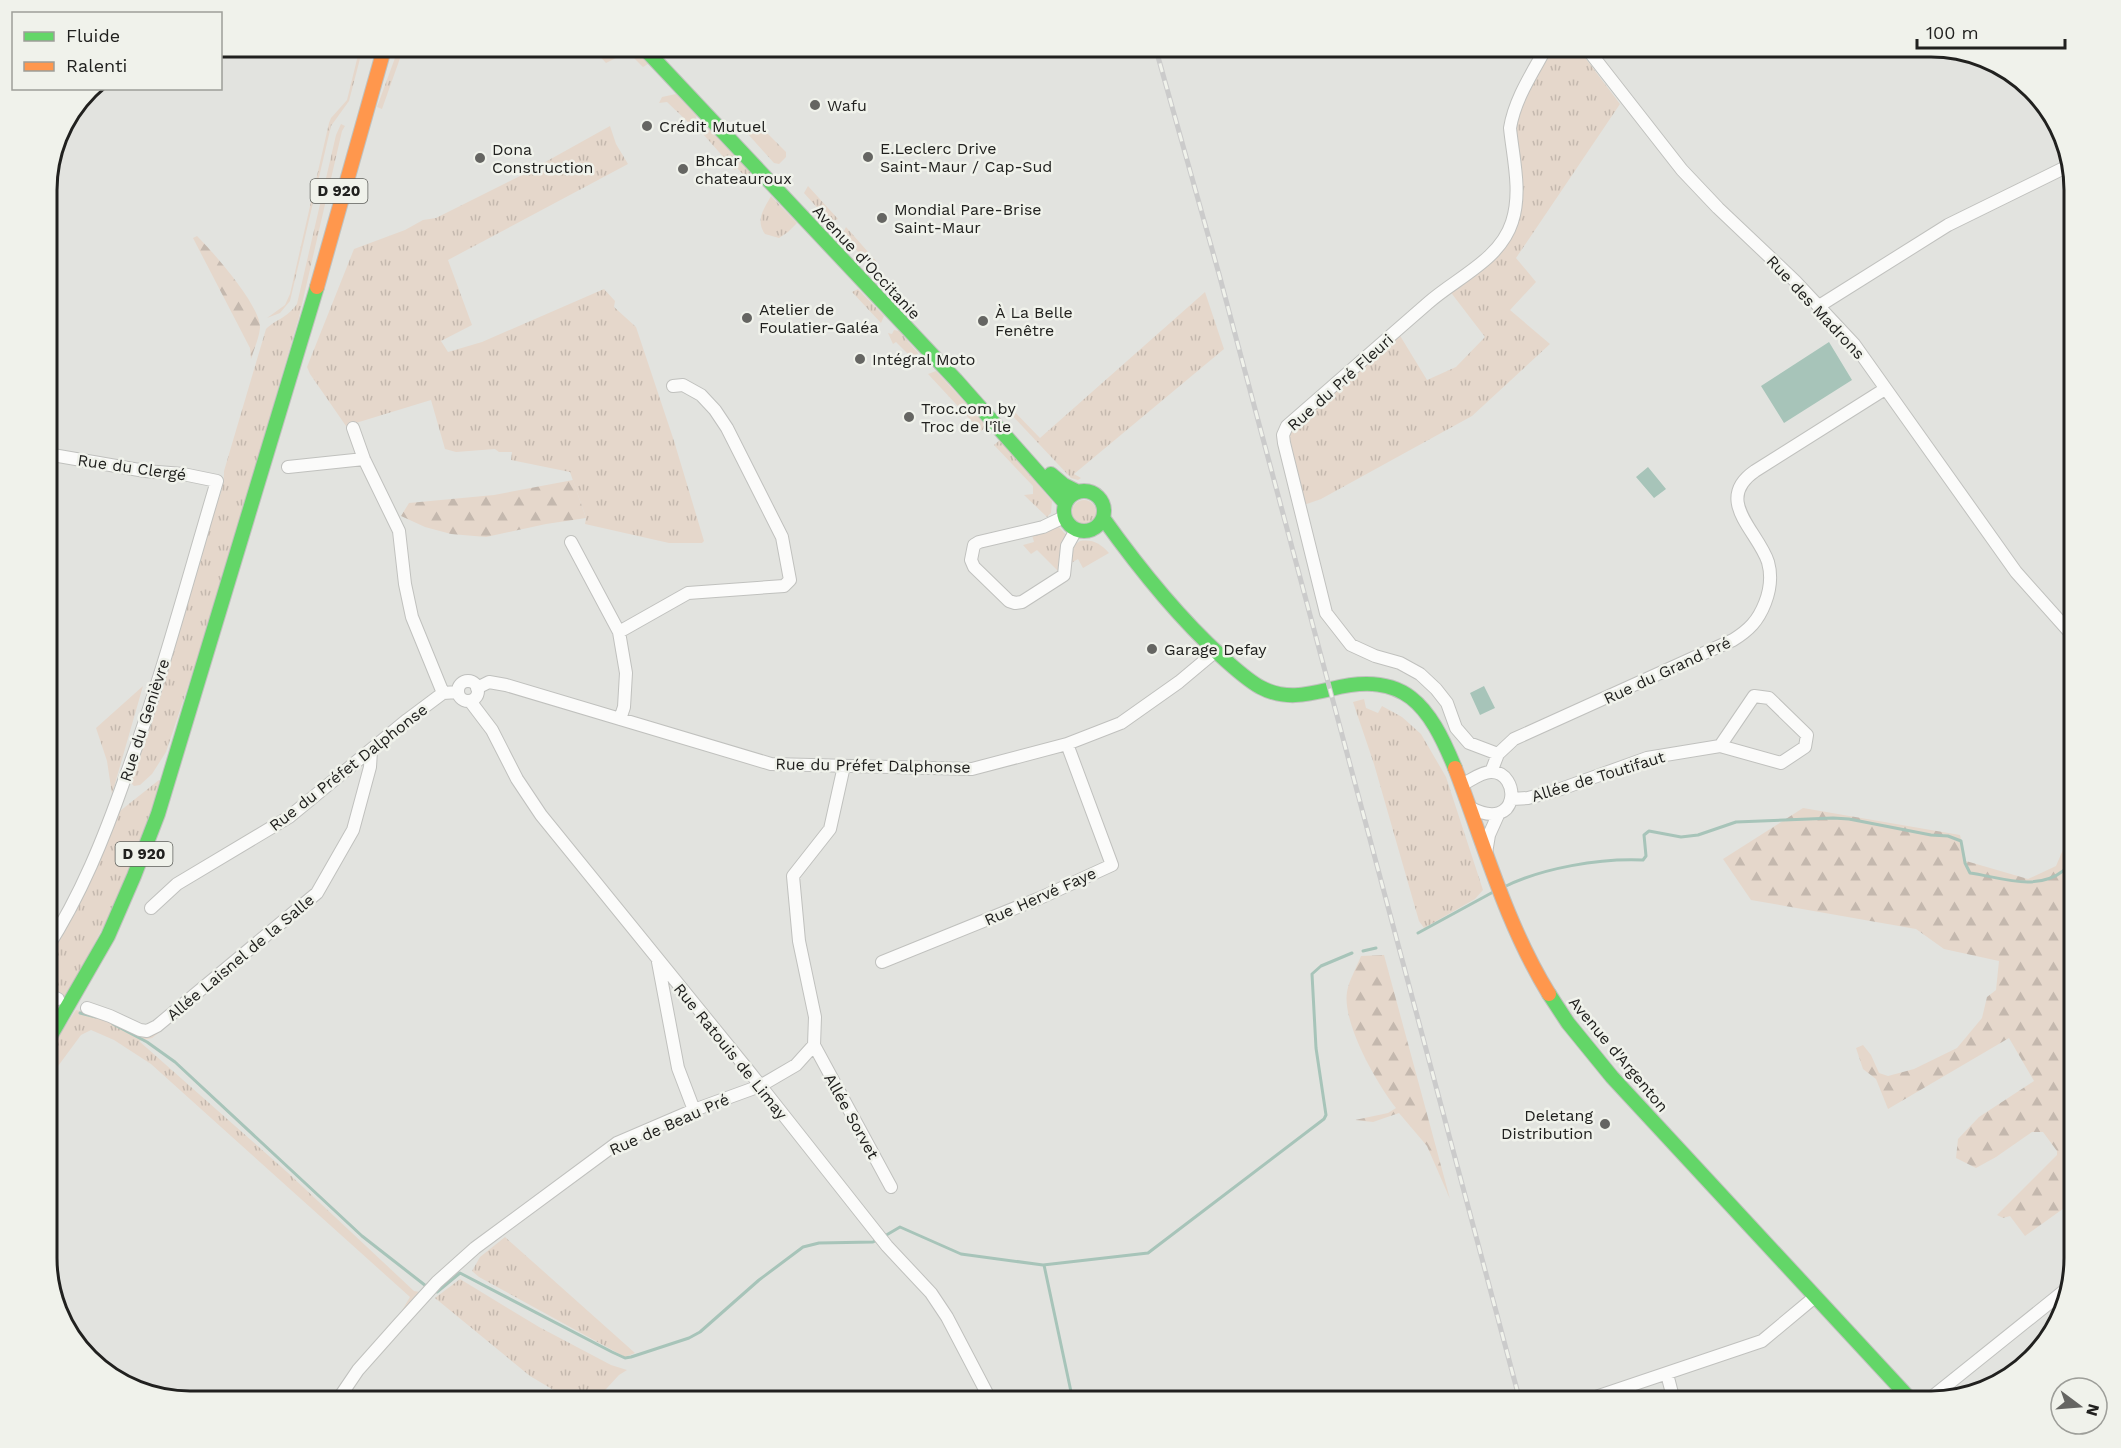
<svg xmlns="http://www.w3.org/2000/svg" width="2121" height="1448" font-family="'Work Sans',sans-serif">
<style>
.grass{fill:url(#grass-tufts)}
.forest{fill:url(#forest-firs)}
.water{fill:#a7c4b9}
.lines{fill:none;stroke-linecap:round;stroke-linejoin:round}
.stream{stroke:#a7c4b9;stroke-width:3}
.street-casing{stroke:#c0c1be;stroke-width:14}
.fast-casing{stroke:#c0c1be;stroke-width:16}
.slow-casing{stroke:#c0c1be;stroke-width:16}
.street{stroke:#fbfbfa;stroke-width:12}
.fast{stroke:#63d668;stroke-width:14}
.slow{stroke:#ff974d;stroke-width:14}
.rail-casing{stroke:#cbcbcb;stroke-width:5}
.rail{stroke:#f0f2eb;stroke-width:3;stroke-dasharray:9;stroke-linecap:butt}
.poi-dot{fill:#656562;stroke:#f0f2eb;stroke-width:2}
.labels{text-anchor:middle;stroke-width:5;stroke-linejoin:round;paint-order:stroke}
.shield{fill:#f0f2eb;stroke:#5f605c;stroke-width:1.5}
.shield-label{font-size:15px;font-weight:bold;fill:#21211f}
.poi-label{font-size:16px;fill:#21211f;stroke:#f0f2eb;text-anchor:start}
.street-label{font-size:16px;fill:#21211f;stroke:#f0f2eb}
.rim{fill:none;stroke:#21211f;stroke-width:3}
</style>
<defs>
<pattern id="grass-tufts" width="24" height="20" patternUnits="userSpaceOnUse" patternTransform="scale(1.5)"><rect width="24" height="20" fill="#e5d7cb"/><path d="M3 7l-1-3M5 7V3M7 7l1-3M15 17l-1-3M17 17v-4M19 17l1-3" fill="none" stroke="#c4b8ae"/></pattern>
<pattern id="forest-firs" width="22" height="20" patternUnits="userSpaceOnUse" patternTransform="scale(1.5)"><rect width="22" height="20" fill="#e5d7cb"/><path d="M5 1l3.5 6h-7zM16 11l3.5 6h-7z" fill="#c4b8ae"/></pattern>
</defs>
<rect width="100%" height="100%" fill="#e2e3df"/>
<path class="grass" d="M360,47H363L349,101L331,126L290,301L280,313L267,318L285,305L290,294L329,123L331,118L347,100Z
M399,47H404L382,109L377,107Z
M616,47H632L648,64L643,67L628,52L606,63L594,50L606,51Z
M1553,47H1577L1620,104L1516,258L1536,282L1510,310L1550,344L1472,416L1321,499L1304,505L1288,442L1292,427L1399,334L1427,380L1456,367L1485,337L1449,290L1508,240L1516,154V115Z
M676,94L697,116L691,125L667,102L659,103L662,97Z
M699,119L751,173L749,181L737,168L735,170L695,125Z
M756,122L786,152V157L779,164L774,163L747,133V128Z
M341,124L345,126L342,131L299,317L214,608L166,752L152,774L140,785L134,786L131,783V778L215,507C221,495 224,484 224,471L266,329C276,319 286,319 297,304L336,135Z
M610,126L616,144L628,164L448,260L472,325L441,341L448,352L482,342L604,289L615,301L614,307L636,327L674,441L704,541L702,543H669L585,524L586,518L570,472L511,460L512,452H499L495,449L456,452L445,449L431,400L346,426L310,374L307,367L354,249L405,230L423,220L436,218L522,175Z
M808,186L838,219L830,222L804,193Z
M771,196L797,223L788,232L779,238L765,234C755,220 764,209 771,196Z
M846,227L877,262L866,260L842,235Z
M858,289L884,316L881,323L852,292Z
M1205,292L1224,349L1074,474L1081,478L1078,480L1071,478L1008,411L1009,406L1040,438Z
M894,330L899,331L918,353L917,359L908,354L896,342L893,344L888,333L892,334Z
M936,371L987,426L981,431L928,374Z
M1000,440L1052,501L1051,513L1047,517L1024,495L1033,494V486L994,445Z
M1072 512a12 12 0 1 1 24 0a12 12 0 1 1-24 0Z
M1059,527L1068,537L1060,573L1037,550L1031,554L1023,545L1034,542L1032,535Z
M1080,541C1093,539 1101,544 1109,553L1083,568L1078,559L1071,563L1074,545Z
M143,686L112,794L107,761L96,728Z
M1364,699L1366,708L1378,713L1382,706L1402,717L1421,734L1446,777L1483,890L1475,899L1424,928L1419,921L1374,764L1353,702Z
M159,780L162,782L115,904L66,998L47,991V956L75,914L115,820L120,811Z
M76,1010L105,1017L136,1033L173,1019L175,1020L152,1038L139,1041L287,1172L414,1291L420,1292L426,1288L397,1319L410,1297L151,1064L114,1040L91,1030L81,1035L47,1081V1053Z
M505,1237L635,1353L625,1357L479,1277L472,1271L480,1257Z
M460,1279L539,1327L611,1365L627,1370L619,1375L595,1401H572L530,1376L435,1298Z"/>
<path class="forest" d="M197,236C213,252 261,306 260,328C259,338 254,349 251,359L250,348L193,238Z
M573,480L586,518L546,524L486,537L451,534L425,527L401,516L409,503L494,495Z
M1803,808L1960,835L1966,861L2028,879L2056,866L2074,824V1201L2025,1236L2010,1216L2003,1218L1997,1215L2057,1155V1151L2043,1132H2032L1996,1157L1976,1168L1956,1158L1958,1139L1979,1117L2034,1081L2009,1038L1888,1109L1876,1079L1863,1069L1856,1048L1863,1045L1871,1055L1879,1073L1888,1076L1914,1069L1957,1048L1982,1018L1987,997L1996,990L1999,961L1944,949L1916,929L1751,900L1723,859Z
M1384,955L1450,1199L1427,1146L1399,1113L1373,1122L1355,1120L1388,1113L1396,1108C1377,1084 1342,1023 1347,992C1349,980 1357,967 1361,956Z"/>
<path class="water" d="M1829,342L1852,380L1784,423L1761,386Z
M1648,467L1666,489L1654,498L1636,477Z
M1484,686L1495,708L1480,715L1470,693Z"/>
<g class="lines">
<path class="stream" d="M1504,887C1542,868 1600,858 1643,860L1646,856L1644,835L1649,831L1681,837L1698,835L1736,822L1833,818L1849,819L1931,835L1948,836L1961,841L1965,863L1970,873C1999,877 2036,892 2063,871C2067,867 2071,860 2074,856
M1418,933L1495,891
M1363,951L1376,948
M80,1013L96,1017
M113,1024L147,1042L175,1062L362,1236L426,1286
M883,1237L900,1227L961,1254L1043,1265L1148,1253L1324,1119L1326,1115L1316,1048L1312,974L1321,966L1352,953
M1044,1265L1073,1401
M437,1292L460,1273L612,1352L625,1358L631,1357L689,1338L700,1332L759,1280L803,1247L819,1243L873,1242L877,1240"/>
<g class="street-casing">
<path id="street" d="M1585,46L1682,170L1718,208L1795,281L1854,344L2016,572L2074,637
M1819,306L1948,225L2068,166
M353,428L364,459L399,531L405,584L412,617L443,693
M47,454L145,471L183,474L217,481C187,581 161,681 125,778C104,838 81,895 47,948
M288,467L364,459
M1064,517L1043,527L979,542L974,545L971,560L974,567L1009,601L1015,603L1022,602L1064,575L1067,546L1076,530
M571,542L619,632L626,673L624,707L620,719
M619,632L688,593L784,586L790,580L782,537L727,428L715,410L701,395L683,385L673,386
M458 691a10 10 0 1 1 20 0a10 10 0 1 1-20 0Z
M477,688L489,682L506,685L771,764L972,769L1067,744L1121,723L1179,682L1216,651
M470,701L492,730L517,779L541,815L748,1070L887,1246L931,1293L947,1317L991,1401
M1498,754L1469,743L1456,728L1447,703L1436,689L1420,674L1400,663L1375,656L1351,645L1326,613L1284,443L1283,435L1287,426C1334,385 1381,344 1428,303C1456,278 1500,260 1512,222C1522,192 1513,158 1510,128C1515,98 1533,72 1547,46
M1491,772L1498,754L1514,739L1733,640C1749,630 1758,621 1765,603C1770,590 1772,576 1768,562C1758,531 1713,500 1755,471L1885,389
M1461,785C1470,781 1481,772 1491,772C1521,771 1521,835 1469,807
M1512,799L1528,798L1558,790L1647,758L1720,746L1781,763L1805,747L1807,735L1769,698L1754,696L1720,746
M1486,853L1489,835L1498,815
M151,908L177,884L289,817L407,720L443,693L458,692
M658,962L678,1068L694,1110
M882,962L1040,898L1112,865L1067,744
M47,994L58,999
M87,1008L110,1016L140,1030L147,1031L157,1026L317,893L353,830L370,767L371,751
M814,1045L891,1187
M1667,1374L1674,1401
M337,1401L358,1370L398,1325L437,1282L475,1248L617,1143L694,1110L760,1086L796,1065L814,1045L815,1017L799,941L793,876L830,829L844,766
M1594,1401L1593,1398L1762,1341L1816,1296
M1927,1401L2064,1291"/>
</g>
<g class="fast-casing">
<path id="fast" d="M642,46L956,380L1065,503
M1051,474L1064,485L1078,492
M1064 511a20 20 0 1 1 40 0a20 20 0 1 1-40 0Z
M1103,518C1138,567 1176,615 1221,656C1233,667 1246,679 1260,687C1284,700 1306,695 1331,689C1405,670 1429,705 1455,768
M1549,994L1568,1023L1612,1077L1912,1401
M47,1042L108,936L134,876L158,814L317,287"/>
</g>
<g class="slow-casing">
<path id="slow" d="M317,287L385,46
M1455,768C1484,844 1506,924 1549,994"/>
</g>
<use href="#street" class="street"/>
<use href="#fast" class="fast"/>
<use href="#slow" class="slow"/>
<g class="rail-casing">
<path id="rail" d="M1155,46L1219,274L1520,1401"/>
</g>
<use href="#rail" class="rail"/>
</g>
<g class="poi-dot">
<circle cx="815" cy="105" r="6"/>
<circle cx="647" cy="126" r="6"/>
<circle cx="868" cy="157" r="6"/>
<circle cx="480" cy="158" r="6"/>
<circle cx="683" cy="169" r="6"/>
<circle cx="882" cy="218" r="6"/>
<circle cx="747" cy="318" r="6"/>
<circle cx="983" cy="321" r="6"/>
<circle cx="860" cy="359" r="6"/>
<circle cx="909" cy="417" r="6"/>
<circle cx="1152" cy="649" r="6"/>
<circle cx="1605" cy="1124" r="6"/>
</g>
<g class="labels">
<g class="shield">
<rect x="310.5" y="179" width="57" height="24" rx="4.5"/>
<rect x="115.5" y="842" width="57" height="24" rx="4.5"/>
</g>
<g class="shield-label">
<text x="339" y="196">D 920</text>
<text x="144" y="859">D 920</text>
</g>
<g class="poi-label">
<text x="827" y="111">Wafu</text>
<text x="659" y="132">Crédit Mutuel</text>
<text x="880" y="154">E.Leclerc Drive<tspan x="880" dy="18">Saint-Maur / Cap-Sud</tspan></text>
<text x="492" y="155">Dona<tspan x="492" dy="18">Construction</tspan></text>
<text x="695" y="166">Bhcar<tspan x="695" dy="18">chateauroux</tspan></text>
<text x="894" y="215">Mondial Pare-Brise<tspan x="894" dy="18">Saint-Maur</tspan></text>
<text x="759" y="315">Atelier de<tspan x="759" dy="18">Foulatier-Galéa</tspan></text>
<text x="995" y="318">À La Belle<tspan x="995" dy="18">Fenêtre</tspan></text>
<text x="872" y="365">Intégral Moto</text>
<text x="921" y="414">Troc.com by<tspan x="921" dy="18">Troc de l'île</tspan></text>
<text x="1164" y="655">Garage Defay</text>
<text x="1593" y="1121" text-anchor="end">Deletang<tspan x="1593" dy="18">Distribution</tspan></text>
</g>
<g class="street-label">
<text transform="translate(867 262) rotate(47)" y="6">Avenue d'Occitanie</text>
<text transform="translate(1816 307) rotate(47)" y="6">Rue des Madrons</text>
<text transform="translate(1340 382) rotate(-42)" y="6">Rue du Pré Fleuri</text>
<text transform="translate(132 467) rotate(8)" y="6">Rue du Clergé</text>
<text transform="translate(1667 670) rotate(-25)" y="6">Rue du Grand Pré</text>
<text transform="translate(144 720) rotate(-72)" y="6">Rue du Genièvre</text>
<text transform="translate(873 765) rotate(1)" y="6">Rue du Préfet Dalphonse</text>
<text transform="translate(348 767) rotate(-38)" y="6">Rue du Préfet Dalphonse</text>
<text transform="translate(1598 776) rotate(-17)" y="6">Allée de Toutifaut</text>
<text transform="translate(1040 896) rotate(-24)" y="6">Rue Hervé Faye</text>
<text transform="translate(240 957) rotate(-40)" y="6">Allée Laisnel de la Salle</text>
<text transform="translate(731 1051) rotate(51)" y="6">Rue Ratouis de Limay</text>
<text transform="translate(1619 1054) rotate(50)" y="6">Avenue d'Argenton</text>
<text transform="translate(852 1116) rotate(61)" y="6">Allée Sorvet</text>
<text transform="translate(669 1124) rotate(-24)" y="6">Rue de Beau Pré</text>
</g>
</g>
<path d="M0 0H2121V1448H0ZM190 57H1931A133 133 0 0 1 2064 190V1258A133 133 0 0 1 1931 1391H190A133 133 0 0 1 57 1258V190A133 133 0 0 1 190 57Z" fill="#f0f2eb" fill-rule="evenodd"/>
<path class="rim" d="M190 57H1931A133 133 0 0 1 2064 190V1258A133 133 0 0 1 1931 1391H190A133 133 0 0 1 57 1258V190A133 133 0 0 1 190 57Z"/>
<rect x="12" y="12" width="210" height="78" fill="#f0f2eb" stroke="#9d9e99" stroke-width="1.5"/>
<rect x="24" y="32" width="30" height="9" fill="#63d668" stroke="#9d9e99" stroke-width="1.5"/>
<text x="66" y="42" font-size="18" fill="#21211f">Fluide</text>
<rect x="24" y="62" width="30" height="9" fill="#ff974d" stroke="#9d9e99" stroke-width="1.5"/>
<text x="66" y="72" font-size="18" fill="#21211f">Ralenti</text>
<g transform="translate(2079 1406) rotate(106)"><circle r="28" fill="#f0f2eb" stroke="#9d9e99" stroke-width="1.5"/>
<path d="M0-4.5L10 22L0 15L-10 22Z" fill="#656562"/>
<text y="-9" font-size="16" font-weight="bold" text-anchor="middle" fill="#21211f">N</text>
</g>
<path d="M1917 39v9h148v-9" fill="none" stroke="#21211f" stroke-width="3"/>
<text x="1926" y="39" font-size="18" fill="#21211f" stroke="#f0f2eb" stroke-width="4.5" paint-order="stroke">100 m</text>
</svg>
